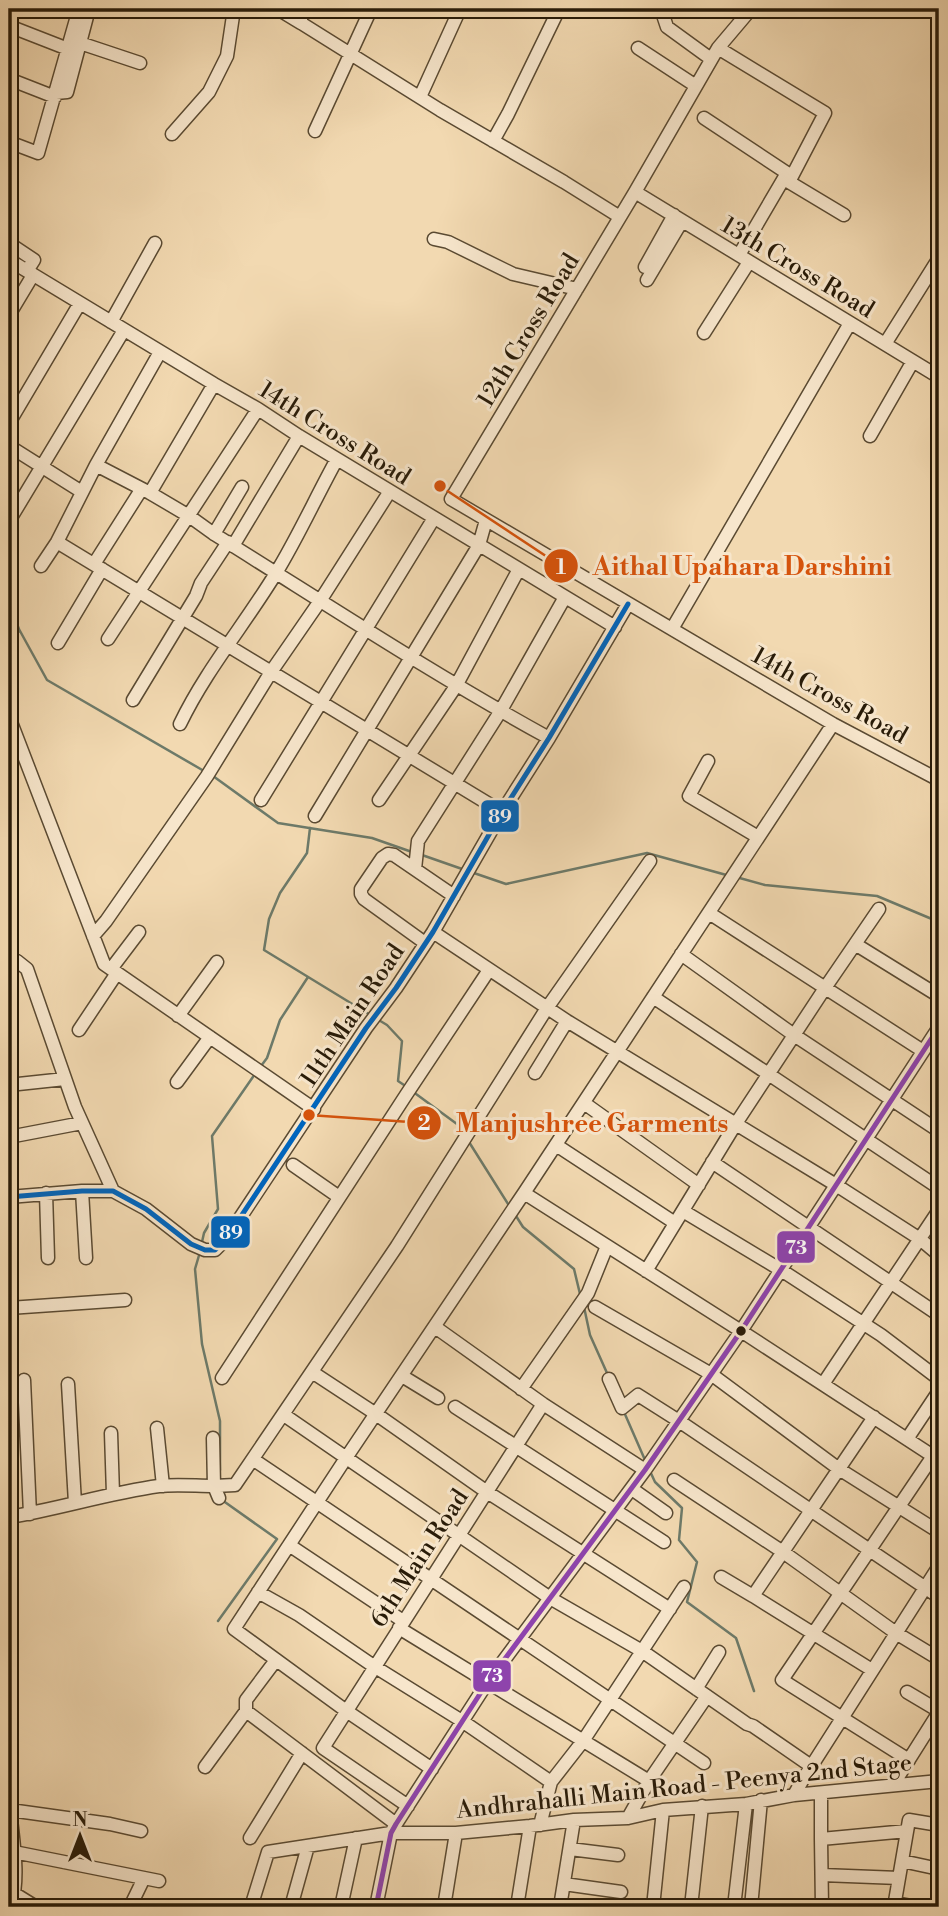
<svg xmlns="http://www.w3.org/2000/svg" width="948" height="1916" font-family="'Libre Bodoni',serif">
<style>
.water{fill:#9bbaaa;stroke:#6d7a69;stroke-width:2}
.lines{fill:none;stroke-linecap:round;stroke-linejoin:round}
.stream{stroke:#6d7a69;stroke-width:2.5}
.minor-casing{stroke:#5a4a32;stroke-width:15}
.minor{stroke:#f7e6cc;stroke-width:12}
.bus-1-casing{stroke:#f7e6cc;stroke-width:10}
.bus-2-casing{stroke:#f7e6cc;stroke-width:10}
.bus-1{stroke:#0065bd;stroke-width:5}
.bus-2{stroke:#8e44ad;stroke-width:5}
.bus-dot{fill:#281b08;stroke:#f7e6cc;stroke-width:2.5}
.labels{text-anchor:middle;stroke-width:6;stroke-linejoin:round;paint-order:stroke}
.street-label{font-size:24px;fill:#281b08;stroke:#f7e6cc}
.leader{fill:none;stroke:#d5530c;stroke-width:2.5}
.callout-dot{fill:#d5530c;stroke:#f7e6cc;stroke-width:2.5}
.mark-label{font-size:21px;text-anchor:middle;font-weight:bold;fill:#fff}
.callout-label{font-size:26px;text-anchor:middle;font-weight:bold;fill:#d5530c;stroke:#f7e6cc;stroke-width:6;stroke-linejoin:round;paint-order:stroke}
.line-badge{stroke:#f7e6cc;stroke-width:2.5}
.badge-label{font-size:19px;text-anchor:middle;font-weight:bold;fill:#fff}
</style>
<rect width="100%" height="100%" fill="#f2d9b1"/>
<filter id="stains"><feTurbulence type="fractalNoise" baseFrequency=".00286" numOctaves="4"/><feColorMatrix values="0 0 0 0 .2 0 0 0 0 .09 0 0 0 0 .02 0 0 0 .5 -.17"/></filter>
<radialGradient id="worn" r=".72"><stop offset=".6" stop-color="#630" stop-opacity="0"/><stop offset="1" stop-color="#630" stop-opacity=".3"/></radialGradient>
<path class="water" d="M9,603L20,631L9,640Z"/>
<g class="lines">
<path class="stream" d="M20,631L47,680L204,771
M213,776L278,823L372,838L412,852
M310,828L307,853L280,893L269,919L264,950L372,1016
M422,855L465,870
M471,872L506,884L647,853L730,876
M736,877L765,885L877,896L939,922
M377,1019L387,1025L402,1041L398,1081L407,1087
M261,1066L267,1058L280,1020L308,977
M412,1091L461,1127L464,1133
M469,1142L510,1207
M516,1216L523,1227L574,1269L580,1294
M202,1242L204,1233L218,1209L212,1136L255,1074
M200,1252L195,1269L202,1344L220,1421V1470
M584,1307L590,1335L607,1373
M624,1412L645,1460
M649,1469L655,1482L682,1508L679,1540L697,1562L687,1602L736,1638L754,1691
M218,1621L277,1539L222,1500"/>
<g class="minor-casing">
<path id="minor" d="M278,9L301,23
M301,9V23L440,110L564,182L620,217
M661,9L667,27L711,59
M751,9L718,48L635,192L451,499L833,724L939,780
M934,9L939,12
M9,26L68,49
M80,43L140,63
M638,48L696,86
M718,48L825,113L789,182L844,215
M9,79L55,97
M56,93L67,92L89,9
M420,97L460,9
M704,118L787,173L739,255
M315,131L371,9
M172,134L209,92L227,56L234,9
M493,141L508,114L559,9
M9,142L38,153L79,9
M635,192L939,377
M434,239L448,242L513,274L577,289
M13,246L34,260L27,271
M9,260L214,384L258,409L299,436L615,627
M645,267L674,215
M647,280L682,221
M9,315L33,275
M111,322L155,243
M704,333L749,262
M885,344L939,258
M9,423L80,303
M870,436L913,361
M9,446L82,492
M96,465L150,493L189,516L214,534C325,603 434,675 549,738
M150,493L214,384
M9,521L124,330
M214,534L242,487
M57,542L502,812
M233,546L299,436
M94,564L141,490
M41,566L57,542L96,465L160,352
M672,629L850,323
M108,639L258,409
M58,643L102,569
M133,700L196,596L201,583L228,542
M9,717L104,964L314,1109
M180,724C206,670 245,624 276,573C298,537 316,497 337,459
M708,761L689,796L758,837
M261,800L434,518
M379,800L456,686L519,569
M315,816L479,545L486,520
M415,869L418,841L500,712L565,597
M709,913L923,1051
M433,932L567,1021L836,1185L920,1239L939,1255
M93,936L106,921L207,776L271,672L320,601L390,491
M425,943L364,899L361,894V889L382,858L388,854L394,855L454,896
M855,944L939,996
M681,954L794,1035L939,1131
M9,961H17L27,969L75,1107L113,1191
M111,969L139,932
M653,997L939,1188
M178,1016L217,962
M79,1030L117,973
M535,1073L567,1021
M177,1082L210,1037
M9,1085L65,1079
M584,1103L699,1185
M9,1137L82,1123
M556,1145L675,1223
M712,1162L939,1315
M293,1165L339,1197
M82,1191L86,1258
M46,1193L48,1258
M524,1193L741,1331L939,1460
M9,1197L82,1191H113L146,1209L191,1244L205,1250H215L226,1239L366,1028L396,988L433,932L502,812L549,738L628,604
M683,1211L781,1270L881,1335L939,1379
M646,1271L735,1125L825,988L879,909
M595,1307L711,1374L839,1469L939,1532
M9,1308L125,1300
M435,1327L543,1404L645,1470
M312,1372L376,1414L487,1492L670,1609
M402,1376L438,1398
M222,1378L406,1095L489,970
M609,1379L622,1408L638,1395L679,1421L939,1597
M24,1380L30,1514
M68,1384L75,1503
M823,1384L939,1210
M521,1389L588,1293L607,1246
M455,1407L664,1542
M284,1415L550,1598L642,1651L747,1724L753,1726L811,1766
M157,1428L163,1486
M111,1433L113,1494
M213,1438L214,1486L235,1485L397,1246L547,1008L650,861
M907,1439L939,1391
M254,1460L704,1763
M674,1480L783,1552L896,1633L939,1659
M632,1489L666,1513
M9,1517C59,1509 108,1493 159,1486C177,1484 196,1486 214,1486L219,1498
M289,1545L403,1621
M721,1577L753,1596
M258,1592L299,1615L372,1665L462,1721L551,1782L540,1825
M399,1628L649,1781
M276,1660L246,1700V1711L396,1824
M872,1670L753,1596L874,1417
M696,1689L719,1652
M907,1692L939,1711
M909,1760L782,1680L933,1456
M205,1767L246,1711
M432,1769L345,1710L234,1629L346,1458L524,1193L833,724
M551,1782L583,1741L684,1587
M893,1785L939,1712
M821,1793V1839L907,1831
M794,1795L802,1781L939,1566
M9,1802L10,1810L110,1824L141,1831
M408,1806L323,1748L543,1404
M9,1810H10C13,1841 20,1877 11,1907
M628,1818L649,1781L707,1696
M250,1838L302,1753
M821,1839L822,1907
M570,1849L618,1855
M14,1852L159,1881
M902,1861L939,1869
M822,1875L899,1878
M564,1884L621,1892
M9,1893L15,1894L36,1907
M894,1903L916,1907
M130,1907L144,1878
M251,1907L268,1852L391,1833H456L530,1826L574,1820L628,1818L663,1810L746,1804L794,1795L939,1781
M291,1907L308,1846
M341,1907L356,1838
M376,1907L391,1833L396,1824L487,1683L645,1470L741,1331L939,1027
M444,1907L456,1833
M517,1907L530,1826
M560,1907L574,1820
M653,1907L663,1810
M691,1907L702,1806
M734,1907L746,1804
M751,1907L761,1800
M894,1907L909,1820L939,1825"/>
</g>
<use href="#minor" class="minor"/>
<g class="bus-1-casing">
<path id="bus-1" d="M9,1197L82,1191H113L146,1209L191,1244L205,1250H215L226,1239L366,1028L396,988L433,932L502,812L549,738L628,604"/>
</g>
<g class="bus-2-casing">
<path id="bus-2" d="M376,1907L391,1833L396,1824L487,1683L645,1470L741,1331L939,1027"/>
</g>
<use href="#bus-1" class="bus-1"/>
<use href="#bus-2" class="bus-2"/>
</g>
<circle class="bus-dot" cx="741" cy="1331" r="6"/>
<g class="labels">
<g class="street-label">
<text transform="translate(798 267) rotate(31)" y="8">13th Cross Road</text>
<text transform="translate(528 330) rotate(-59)" y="8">12th Cross Road</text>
<text transform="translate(335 433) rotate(32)" y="8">14th Cross Road</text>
<text transform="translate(830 695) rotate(29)" y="8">14th Cross Road</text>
<text transform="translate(352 1015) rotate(-56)" y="8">11th Main Road</text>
<text transform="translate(419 1558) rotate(-57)" y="8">6th Main Road</text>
<text transform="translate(684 1786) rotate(-6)" y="8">Andhrahalli Main Road - Peenya 2nd Stage</text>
</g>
</g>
<path class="leader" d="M440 486L561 566M309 1115L424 1123"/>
<g class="callout-dot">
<circle cx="440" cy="486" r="7"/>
<circle cx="309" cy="1115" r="7"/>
<circle cx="561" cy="566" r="18"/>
<circle cx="424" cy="1123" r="18"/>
</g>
<g class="mark-label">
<text x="561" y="574">1</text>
<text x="424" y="1130">2</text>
</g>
<g class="callout-label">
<text x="742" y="575">Aithal Upahara Darshini</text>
<text x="592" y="1132">Manjushree Garments</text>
</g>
<g class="line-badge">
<rect x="480" y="799" width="40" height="34" rx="7" fill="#0065bd"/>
<rect x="210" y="1215" width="41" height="34" rx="7" fill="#0065bd"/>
<rect x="776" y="1230" width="40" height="34" rx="7" fill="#8e44ad"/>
<rect x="472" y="1659" width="40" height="34" rx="7" fill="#8e44ad"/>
</g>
<g class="badge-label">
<text x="500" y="823">89</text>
<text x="231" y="1239">89</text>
<text x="796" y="1254">73</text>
<text x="492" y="1682">73</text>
</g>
<rect width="948" height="1916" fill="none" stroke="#f2d9b1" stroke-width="35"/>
<rect x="10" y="10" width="927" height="1895" fill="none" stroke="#281b08" stroke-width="3.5"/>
<rect x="18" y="18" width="913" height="1881" fill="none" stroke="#281b08" stroke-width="2"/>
<g transform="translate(80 1836)" stroke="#f7e6cc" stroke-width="5" paint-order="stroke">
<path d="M0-5L12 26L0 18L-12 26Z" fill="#281b08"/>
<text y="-10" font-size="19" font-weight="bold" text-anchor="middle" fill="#281b08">N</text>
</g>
<rect width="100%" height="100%" filter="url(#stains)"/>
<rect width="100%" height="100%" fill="url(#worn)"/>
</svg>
